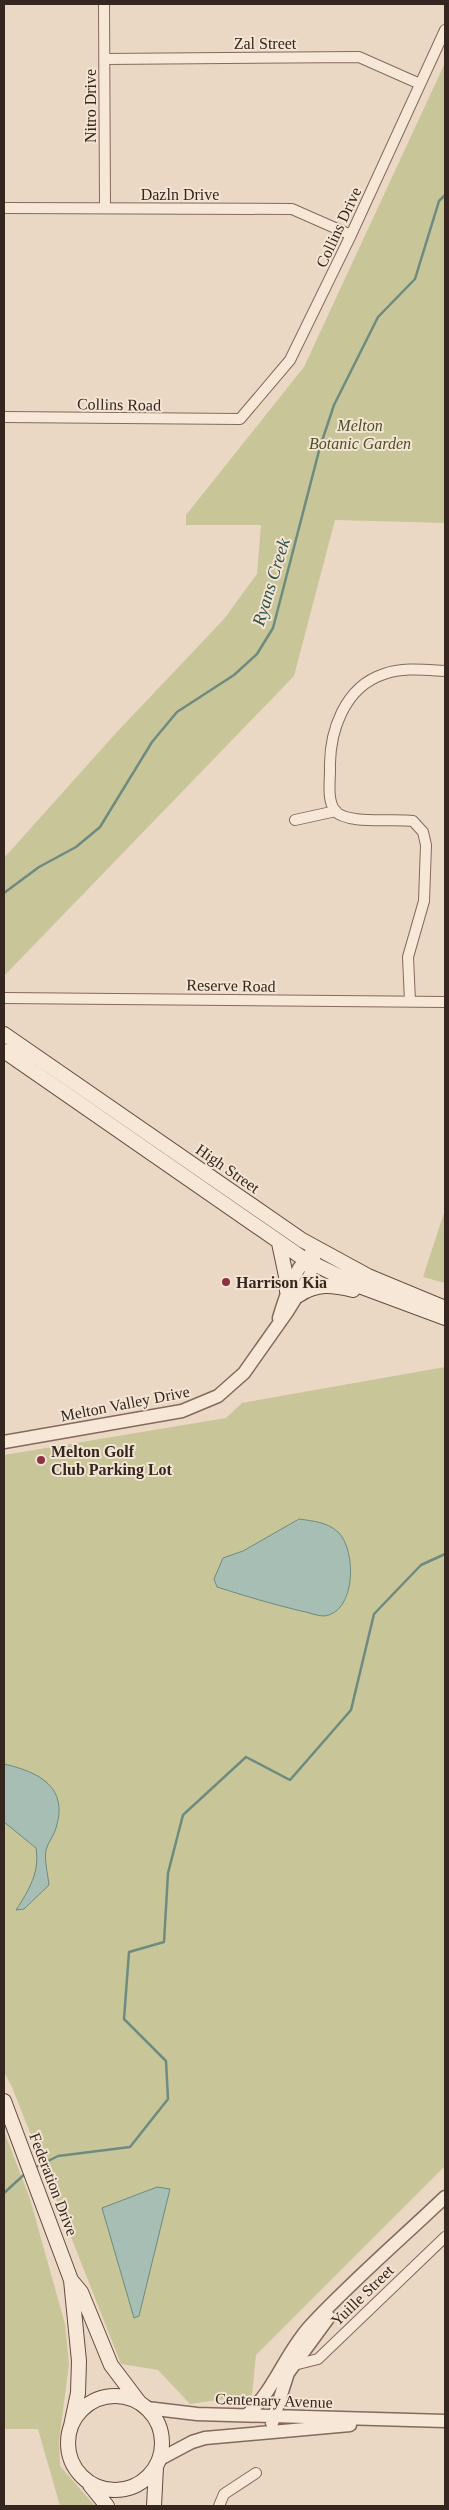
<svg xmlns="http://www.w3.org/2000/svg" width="449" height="2510" font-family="'Times New Roman',serif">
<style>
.green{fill:#c8c599}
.water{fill:#a6beb3;stroke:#6d8b7f}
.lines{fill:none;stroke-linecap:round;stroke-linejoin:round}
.stream{stroke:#6d8b7f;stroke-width:2.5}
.minor-casing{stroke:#846a5c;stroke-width:12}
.tertiary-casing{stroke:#846a5c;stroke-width:15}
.secondary-casing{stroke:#664c3f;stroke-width:16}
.minor{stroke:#f6e7d7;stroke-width:10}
.tertiary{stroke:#f6e7d7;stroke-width:12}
.secondary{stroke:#f6e7d7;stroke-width:14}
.poi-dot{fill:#8e3142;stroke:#f3e4d3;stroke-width:2}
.labels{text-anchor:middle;stroke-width:4;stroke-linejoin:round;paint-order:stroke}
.street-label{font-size:16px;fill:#35261f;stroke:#f3e4d3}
.park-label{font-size:16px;font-style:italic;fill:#4d5027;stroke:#f3e4d3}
.poi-label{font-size:16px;font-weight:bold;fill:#35261f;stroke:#f3e4d3;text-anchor:start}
.water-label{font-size:18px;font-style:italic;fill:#2f544b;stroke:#f3e4d3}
</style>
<rect width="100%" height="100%" fill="#ead8c4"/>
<path class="green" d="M445,63V523L335,520L294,676L4,976V858L116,733L224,619L257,574L261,525H186V515L304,367Z
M445,1210V1283L423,1277Z
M445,1367V2166L256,2355L252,2395L190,2404L158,2370L121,2364L12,2087L4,2072V1455L226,1418L242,1403Z
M4,2131L30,2199L65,2324L69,2364L59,2441L60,2466L95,2506H60L38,2429H4Z"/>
<path class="water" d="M299,1519C313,1521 327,1522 338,1532C357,1550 356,1613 324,1616C317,1616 308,1612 301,1611C272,1604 245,1596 217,1587L214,1579L223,1558L243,1551Z
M4,1764C39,1772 69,1787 56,1828C54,1836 48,1842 46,1850C44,1859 48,1875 49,1885L24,1909L16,1910C29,1890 40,1872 36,1848L4,1822Z
M157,2187L170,2189L139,2316L134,2318L102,2208Z"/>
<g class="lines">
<path class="stream" d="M4,893L39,867L76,847L100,827L152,742L177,712L234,675L257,654L273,628L320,447L334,405L378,317L415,279L439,201L445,195
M34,2168L58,2156L130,2147L168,2099L166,2061L124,2019L129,1952L164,1942L168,1873L183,1815L246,1757L290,1780L351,1710L374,1614L421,1565L445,1554
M4,2193L27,2172"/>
<g class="minor-casing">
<path id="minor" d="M104,4L105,208
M105,59L359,57L420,84
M4,208L292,209L351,235
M4,417L240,419L290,360L351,235L445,30
M295,820L336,811
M4,998L445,1002
M410,1001L408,957L424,901L426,845L423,832L413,821C393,818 348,825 335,811C327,800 330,782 330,770C329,732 344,687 384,674C403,667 426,670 445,671
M294,2365L318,2359L445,2237
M219,2506L224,2494L256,2473"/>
</g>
<g class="tertiary-casing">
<path id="tertiary" d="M279,1318C286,1295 294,1269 312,1252
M4,1442L182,1411L218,1396L244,1373L287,1312L310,1275L316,1249
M147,2408L197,2414L445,2421
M247,2415C276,2388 285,2353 311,2325C352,2281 401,2239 445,2197
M272,2423L288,2373L329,2317
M160,2459L192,2442L205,2438L350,2425"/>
</g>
<g class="secondary-casing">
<path id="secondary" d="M4,1034L302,1240L368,1276L445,1308
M4,1051L304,1259L359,1286L445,1318
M279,1243L286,1276L287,1291
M299,1295C317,1283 332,1285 353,1290
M4,2101L71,2280L79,2361L78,2393L71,2426
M71,2280L81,2292L111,2365L139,2402
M68 2443a47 47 0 1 1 94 0a47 47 0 1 1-94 0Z
M90,2485L107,2506
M154,2506L156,2467"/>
</g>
<use href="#minor" class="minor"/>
<use href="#tertiary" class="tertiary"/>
<use href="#secondary" class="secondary"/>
</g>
<g class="poi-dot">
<circle cx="226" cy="1282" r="5"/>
<circle cx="41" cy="1460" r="5"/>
</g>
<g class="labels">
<g class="street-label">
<text x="265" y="49">Zal Street</text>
<text transform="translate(90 106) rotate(-90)" y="6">Nitro Drive</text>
<text x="180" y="200">Dazln Drive</text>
<text transform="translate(338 227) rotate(-65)" y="6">Collins Drive</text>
<text transform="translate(119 404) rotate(1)" y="6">Collins Road</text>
<text transform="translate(231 985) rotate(1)" y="6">Reserve Road</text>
<text transform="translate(228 1168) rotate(35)" y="6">High Street</text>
<text transform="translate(125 1403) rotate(-11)" y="6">Melton Valley Drive</text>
<text transform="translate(54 2184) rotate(69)" y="6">Federation Drive</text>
<text transform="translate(362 2295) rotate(-44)" y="6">Yuille Street</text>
<text transform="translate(274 2400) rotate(2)" y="6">Centenary Avenue</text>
</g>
<g class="park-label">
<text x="360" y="431">Melton<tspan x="360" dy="18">Botanic Garden</tspan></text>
</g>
<g class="poi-label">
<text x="236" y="1288">Harrison Kia</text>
<text x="51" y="1457">Melton Golf<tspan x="51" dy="18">Club Parking Lot</tspan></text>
</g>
<g class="water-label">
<text transform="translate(271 582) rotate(-73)" y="6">Ryans Creek</text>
</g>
</g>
<rect width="449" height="2510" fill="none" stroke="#35261f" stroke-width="10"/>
</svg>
